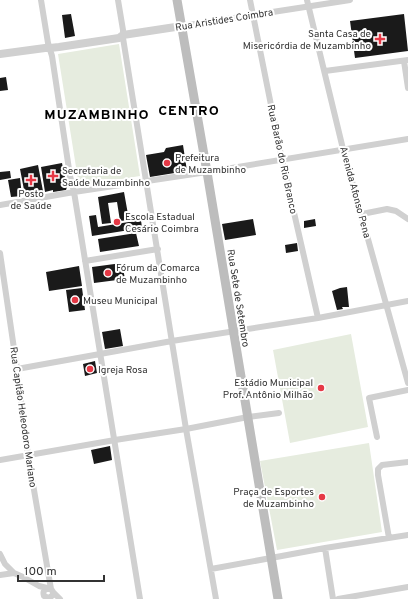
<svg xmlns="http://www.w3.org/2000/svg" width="408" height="599" font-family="Overpass,sans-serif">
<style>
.green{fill:#e6ecdf}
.building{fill:#1a1a1a}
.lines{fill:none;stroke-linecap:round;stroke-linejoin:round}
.minor{stroke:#d0d0d0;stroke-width:6}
.tertiary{stroke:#d0d0d0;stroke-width:8}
.secondary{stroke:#bdbdbd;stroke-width:9}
.poi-dot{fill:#e63946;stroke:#fff;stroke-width:1.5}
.labels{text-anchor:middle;stroke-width:4;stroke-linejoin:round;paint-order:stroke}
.street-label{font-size:10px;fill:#333;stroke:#fff}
.poi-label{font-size:10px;fill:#333;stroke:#fff;text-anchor:start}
.district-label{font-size:14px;font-weight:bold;letter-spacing:1px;fill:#000;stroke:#fff}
</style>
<rect width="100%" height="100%" fill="#fff"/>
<path class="green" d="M119,44L140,176L79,186L58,54Z
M351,334L368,427L290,443L273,350Z
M369,443L382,532L277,550L260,461Z"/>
<path class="building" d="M71,14L75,36L65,38L62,15Z
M404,14L408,51L355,58L350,21Z
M6,77L8,90L0,91V78Z
M183,145L187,171L150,177L146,155L164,152L166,148Z
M62,163L67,187L66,190L53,192V190L45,192L41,167Z
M38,165L43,191L25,195L20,169Z
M10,171L11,178L0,180V172Z
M20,178L22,196L11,197L8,180Z
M124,192L129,220L120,221L117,202L108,203L111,223L102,224L98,197Z
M96,215L98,227L141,220L142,228L92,236L89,216Z
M253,219L256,235L225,240L222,224Z
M315,219L316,226L304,228V221Z
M136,233L139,246L100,252L98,239Z
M297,243L298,251L286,253L285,245Z
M122,263L125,279L94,283L92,267Z
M79,266L82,286L49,291L46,272Z
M347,287L349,307H342L343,309L337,310L332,291L340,288Z
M82,288L85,310L69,312L66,290Z
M120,329L123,346L105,349L102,332Z
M95,361L97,373L85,376L83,364Z
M110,446L112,460L94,464L91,450Z"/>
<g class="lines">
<path class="minor" d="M41,0L48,43L52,56L70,176L74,192L140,599
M118,0L123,30V38L186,429L216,599
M250,0L282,160L318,318
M307,0L343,149L408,383
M182,26L350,0
M404,61L408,88
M325,71L408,60
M0,205L74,192L207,172L408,139
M362,214L387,209L396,211L408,219
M0,253L17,369L28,455L51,589
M85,261L158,249
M17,369L172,341L318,318L408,301
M377,437L369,398L408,390
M0,460L115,440L186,429L248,417L279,413
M389,538L378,475V469L382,465L408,462
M325,548L333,599
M0,554L5,564L14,573L23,577L39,586L51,589L53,592V595L49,598L44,596C43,593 43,590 47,589
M211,569L325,548L408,535
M0,575L14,573
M53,592L60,599
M338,599L408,587"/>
<path class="tertiary" d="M0,54L45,48H50L59,47L119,38L123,35L182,26"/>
<path class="secondary" d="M177,0L207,172L278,599"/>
</g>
<g class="poi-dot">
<path d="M378 33h4v4h4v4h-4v4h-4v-4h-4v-4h4z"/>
<circle cx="167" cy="163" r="4"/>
<path d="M51 170h4v4h4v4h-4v4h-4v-4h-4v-4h4z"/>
<path d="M29 174h4v4h4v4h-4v4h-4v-4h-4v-4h4z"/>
<circle cx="117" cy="222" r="4"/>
<circle cx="108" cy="273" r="4"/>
<circle cx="75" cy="300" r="4"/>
<circle cx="90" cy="369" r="4"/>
<circle cx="321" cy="388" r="4"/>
<circle cx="322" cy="497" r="4"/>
</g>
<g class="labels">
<g class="street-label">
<text transform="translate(224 19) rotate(-9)" y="4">Rua Aristides Coimbra</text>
<text transform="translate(283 159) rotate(78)" y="4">Rua Barão do Rio Branco</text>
<text transform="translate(356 192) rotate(75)" y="4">Avenida Afonso Pena</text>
<text transform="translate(239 298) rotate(81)" y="4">Rua Sete de Setembro</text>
<text transform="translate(24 417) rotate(82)" y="4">Rua Capitão Heleodoro Mariano</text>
</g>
<g class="poi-label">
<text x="371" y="37" text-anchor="end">Santa Casa de<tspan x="371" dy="12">Misericórdia de Muzambinho</tspan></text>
<text x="175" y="161">Prefeitura<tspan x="175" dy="12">de Muzambinho</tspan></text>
<text x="62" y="174">Secretaria de<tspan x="62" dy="12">Saúde Muzambinho</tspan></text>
<text x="31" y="197" text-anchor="middle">Posto<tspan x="31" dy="12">de Saúde</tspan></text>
<text x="125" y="220">Escola Estadual<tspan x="125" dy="12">Cesário Coimbra</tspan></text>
<text x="116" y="271">Fórum da Comarca<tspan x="116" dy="12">de Muzambinho</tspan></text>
<text x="83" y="304">Museu Municipal</text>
<text x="98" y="373">Igreja Rosa</text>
<text x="313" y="386" text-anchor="end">Estádio Municipal<tspan x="313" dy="12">Prof. Antônio Milhão</tspan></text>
<text x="314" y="495" text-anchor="end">Praça de Esportes<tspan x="314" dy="12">de Muzambinho</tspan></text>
</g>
<g class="district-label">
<text x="189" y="115">CENTRO</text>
<text x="97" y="119">MUZAMBINHO</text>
</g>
</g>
<path d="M18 575v6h86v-6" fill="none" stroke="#333333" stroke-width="2"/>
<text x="24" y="575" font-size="12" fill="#333333" stroke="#ffffff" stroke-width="3" paint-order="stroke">100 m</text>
</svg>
